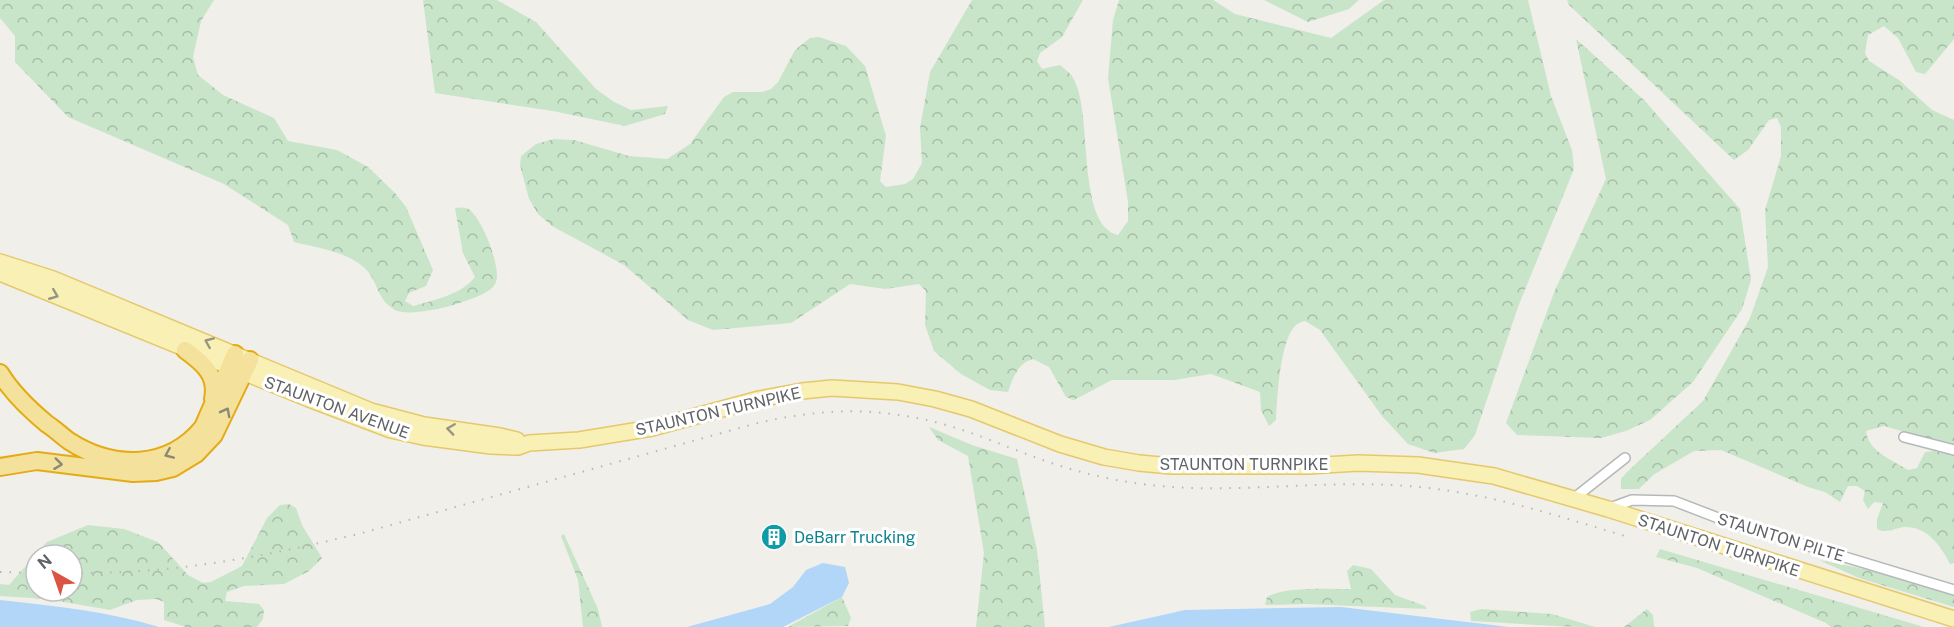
<svg xmlns="http://www.w3.org/2000/svg" width="1954" height="627" font-family="'Public Sans',sans-serif">
<style>
.forest{fill:url(#forest-crowns);fill-rule:evenodd}
.water{fill:#b1d6f8}
.lines{fill:none;stroke-linecap:round;stroke-linejoin:round}
.street-casing{stroke:#b5b8bb;stroke-width:12}
.primary-casing{stroke:#e6c86c;stroke-width:18}
.highway-casing{stroke:#e5ab14;stroke-width:20}
.street{stroke:#fff;stroke-width:9}
.primary{stroke:#f9f0b5;stroke-width:15}
.highway{stroke:#f4e19b;stroke-width:16}
.rail{stroke:#b6b7b7;stroke-width:2;stroke-dasharray:1.5 8;stroke-linecap:butt}
.oneway{stroke:#969482}
.oneway2{stroke:#8c8977}
.labels{text-anchor:middle;stroke-width:6;stroke-linejoin:round;paint-order:stroke}
.street-label{font-size:16px;fill:#606367;stroke:#fff}
.culture-label{font-size:16px;fill:#0d838f;stroke:#fff;text-anchor:start}
</style>
<defs>
<pattern id="forest-crowns" width="20" height="18" patternUnits="userSpaceOnUse" patternTransform="scale(1.5)"><rect width="20" height="18" fill="#c8e5c9"/><path d="M2 6a3 3 0 1 1 6 0M12 15a3 3 0 1 1 6 0" fill="none" stroke="#a6bda7"/></pattern>
</defs>
<rect width="100%" height="100%" fill="#f0efe9"/>
<path class="forest" d="M0,0H214L201,21L193,57L198,75L223,95L274,118L288,141L337,150L368,167L395,193L406,207L433,270L426,286L409,293L405,301L413,306C434,300 461,295 475,277L463,253L455,208C462,207 468,207 472,212C484,225 497,259 497,276C497,281 495,285 492,288C478,301 412,319 395,310C378,300 379,287 369,273C353,252 318,248 294,242L288,225L224,184L68,117L15,62V36L0,18Z
M423,0H497L536,22L596,89L614,102L631,110L668,106L665,114L625,126L553,111L435,93Z
M972,0H1083L1062,37L1040,53L1037,61L1042,69L1060,65C1064,69 1071,73 1073,78C1094,112 1075,225 1118,235L1128,221V202L1108,78L1113,20L1119,0H1213L1235,14L1331,38L1384,0H1528L1551,96L1572,150L1574,169L1518,307L1475,435L1464,449L1434,453L1408,444L1382,416L1320,330L1305,321C1303,321 1297,324 1296,325C1280,339 1277,398 1276,420L1269,426L1261,410L1260,392L1211,374L1174,380H1112L1074,400L1066,397L1049,367L1033,359C1018,363 1013,377 1008,392L990,390L961,374L934,351L925,325L926,291L919,284L885,289L850,284L791,323L713,330L688,320L624,265L552,226L538,214L529,199L520,165L521,156L536,144L554,139L574,140L629,156L667,159L690,144L724,97L733,92H762L771,89L778,82L795,50L810,38L819,37L846,46L865,66L886,136L880,181L886,187L905,184L913,179L922,163L920,128L930,72Z
M1264,0H1359L1349,9L1308,22Z
M1567,0H1954V39L1925,74L1916,72L1898,38L1884,26L1868,35L1865,53L1869,61L1899,80L1932,110L1954,120V446L1884,426L1866,431C1868,451 1892,460 1908,470L1917,468L1925,452L1934,451L1954,455V563L1950,564C1941,546 1928,527 1905,527C1893,528 1890,534 1877,529V519L1883,503L1874,502L1868,509L1863,500L1865,491L1857,486H1848L1840,502L1825,492L1808,487L1721,450L1694,451L1653,475L1639,489H1621V479L1627,472L1703,401L1750,318L1768,267L1765,210L1781,156V127L1777,118L1769,120L1748,150L1734,160L1569,5Z
M1576,39L1644,100L1740,209L1751,280L1742,309L1693,382L1650,420L1626,431L1601,438L1517,435L1506,423L1555,290L1606,179Z
M929,427L972,445L1017,459L1037,550L1045,627H976L984,553L968,456L938,440Z
M289,504L296,508L302,525L322,558L309,571L284,584L244,586L227,592L225,601L259,604L264,610L263,619L257,627H186L164,620V602L156,599L137,600L110,610L47,599L0,596V584L9,585L47,542L88,525L124,529L158,542L188,575L203,583L211,582L242,566L267,518L280,505ZM36,555H72V591H36Z
M564,534L598,609L602,627H583L578,580L561,536Z
M1660,549L1924,627H1831L1826,623L1697,568L1656,557Z
M1819,560L1890,574L1943,593H1954V607L1859,578Z
M1353,565L1371,569L1395,595L1425,606L1427,609L1306,604L1265,605L1267,597C1285,586 1329,589 1351,589L1347,571Z
M842,597L851,618L848,626L788,627Z
M1481,609L1552,614L1595,627C1553,627 1512,623 1471,621L1470,612Z
M1647,609L1653,615L1654,627H1624Z"/>
<path class="water" d="M823,563L845,567L849,583L842,597L783,627H687L770,604L793,587L806,570Z
M0,600C54,606 107,611 159,627H0Z
M1341,607L1509,627H1109L1185,610Z"/>
<g class="lines">
<g class="street-casing">
<path id="street" d="M1904,437L1954,450
M1573,499L1625,458
M1610,508L1632,500L1674,501L1726,521L1954,590"/>
</g>
<g class="primary-casing">
<path id="primary" d="M0,262L53,279L371,411L424,425L500,436L517,440
M0,273L309,399L391,430L423,437L491,446L518,447L529,443L579,440L652,428L759,399L802,391L832,388L898,392L935,399L971,409L1060,444L1104,457L1139,463L1171,466H1308L1358,463L1418,465L1494,476L1608,509L1954,619"/>
</g>
<g class="highway-casing">
<path id="highway" d="M185,350C203,363 218,375 213,399
M0,373C12,393 29,409 47,424C55,429 62,436 69,441C114,470 169,469 203,427L235,354
M0,467L37,461L133,473L156,472L173,468L196,454L214,435L250,360"/>
</g>
<use href="#street" class="street"/>
<use href="#primary" class="primary"/>
<use href="#highway" class="highway"/>
<path class="rail" d="M0,572L36,573
M72,573C174,574 263,557 362,533L754,424C821,408 879,406 946,425C978,434 1009,448 1040,459C1076,472 1113,481 1150,485C1230,494 1311,481 1391,485C1476,489 1545,512 1625,536"/>
</g>
<defs><path id="oneway-chevron" d="M-2-3.5L2.5 0L-2 3.5" fill="none" stroke-width="1.6" stroke-linecap="round" stroke-linejoin="round" transform="scale(1.5)"/></defs>
<g class="oneway">
<use href="#oneway-chevron" transform="translate(54 295) rotate(22)"/>
<use href="#oneway-chevron" transform="translate(209 342) rotate(-157)"/>
<use href="#oneway-chevron" transform="translate(451 429) rotate(-172)"/>
</g>
<g class="oneway2">
<use href="#oneway-chevron" transform="translate(226 412) rotate(-62)"/>
<use href="#oneway-chevron" transform="translate(169 454) rotate(157)"/>
<use href="#oneway-chevron" transform="translate(58 464) rotate(7)"/>
</g>
<defs>
<g id="building-disc" transform="scale(1.35)"><circle r="9.5" fill="#0f9aa8" stroke="#fff"/><path d="M-4-6H4V6H1V3H-1V6H-4ZM-2.5-4.3h1.7v1.8h-1.7ZM.8-4.3h1.7v1.8H.8ZM-2.5-1h1.7V.8h-1.7ZM.8-1h1.7V.8H.8Z" fill="#fff"/></g>
</defs>
<g fill-rule="evenodd">
<use href="#building-disc" x="774" y="537"/>
</g>
<g class="labels">
<g class="street-label">
<text transform="translate(337 407) rotate(20)" y="6">STAUNTON AVENUE</text>
<text transform="translate(718 411) rotate(-13)" y="6">STAUNTON TURNPIKE</text>
<text x="1244" y="470">STAUNTON TURNPIKE</text>
<text transform="translate(1781 537) rotate(17)" y="6">STAUNTON PILTE</text>
<text transform="translate(1719 545) rotate(18)" y="6">STAUNTON TURNPIKE</text>
</g>
<g class="culture-label">
<text x="794" y="543">DeBarr Trucking</text>
</g>
</g>
<g transform="translate(54 573) rotate(320)"><circle r="28" fill="#ffffff" stroke="#bfc1c2" stroke-width="1.5"/>
<path d="M0-4.5L10 22L0 15L-10 22Z" fill="#db5443"/>
<text y="-9" font-size="16" font-weight="bold" text-anchor="middle" fill="#606367">N</text>
</g>
</svg>
